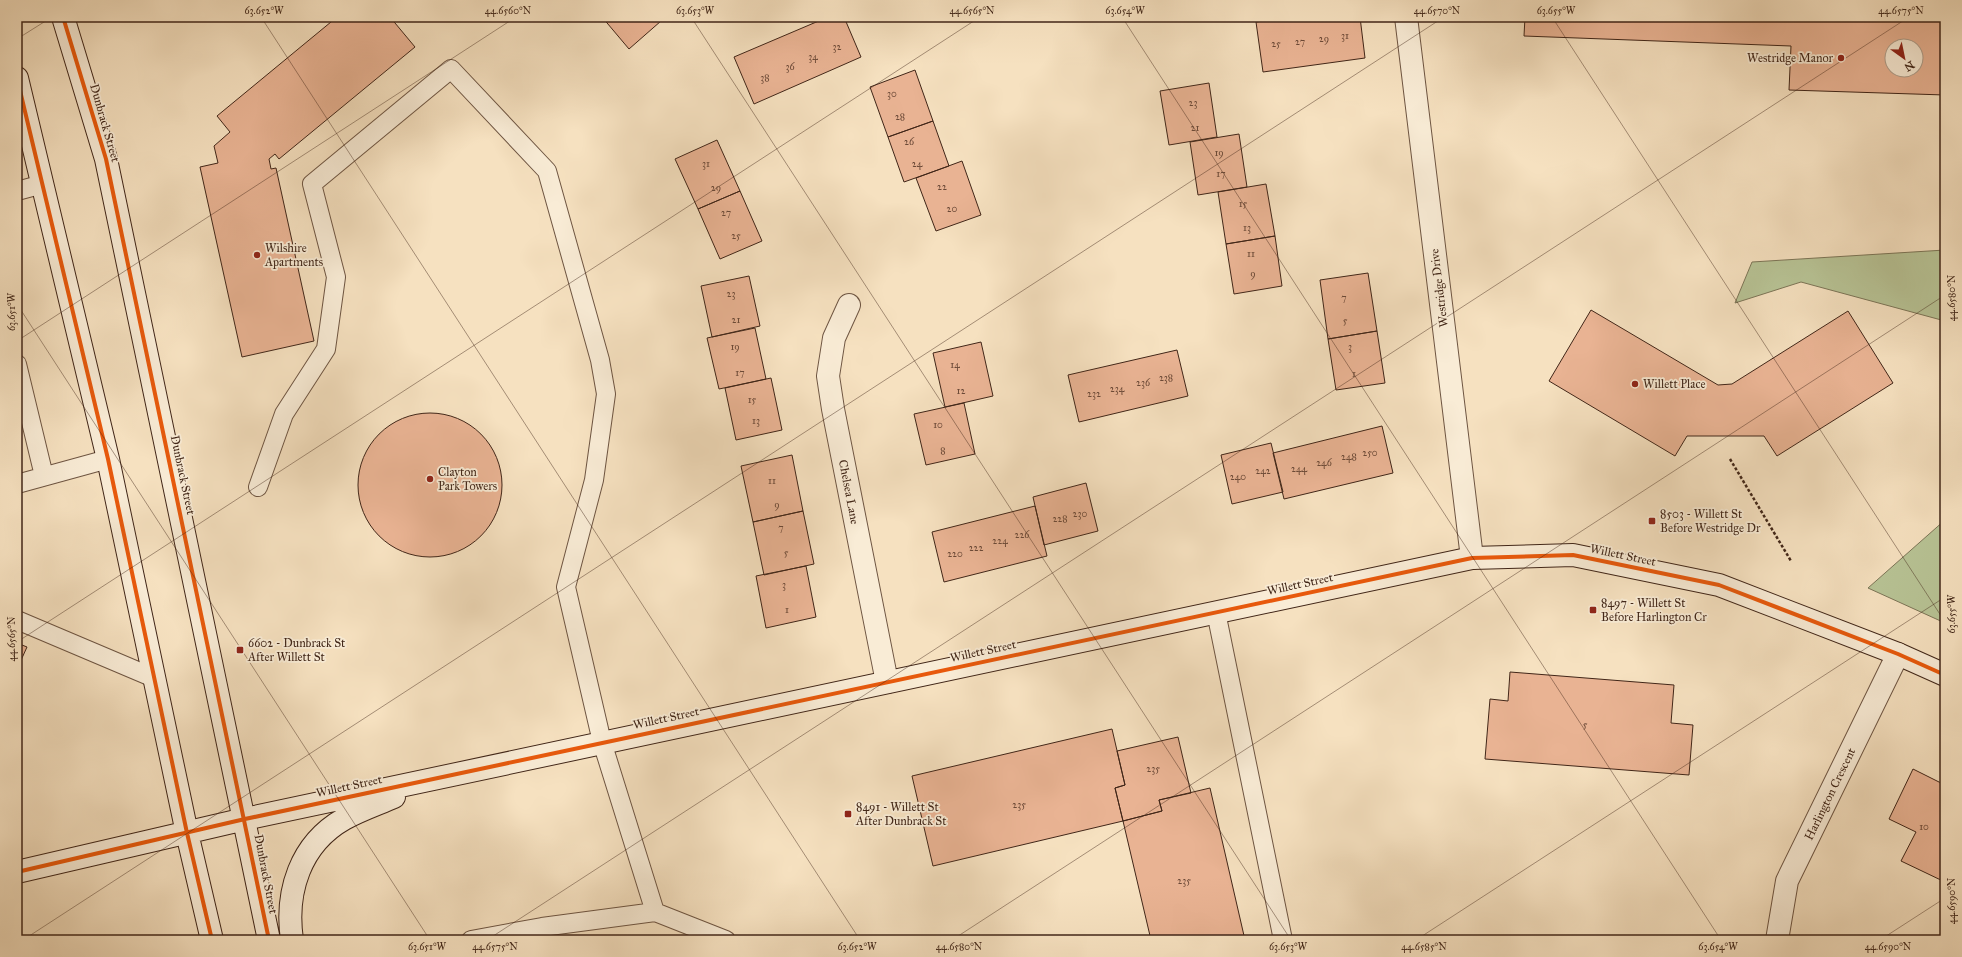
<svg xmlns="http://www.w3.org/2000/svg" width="1962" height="957" font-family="'IM FELL Great Primer',serif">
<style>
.green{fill:#b8c496;stroke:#7c7557}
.building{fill:#e9b393;stroke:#412618;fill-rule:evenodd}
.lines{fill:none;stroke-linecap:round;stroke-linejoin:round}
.lane-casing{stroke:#6e5542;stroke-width:20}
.street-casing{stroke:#6e5542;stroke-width:24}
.secondary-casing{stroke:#412618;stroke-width:24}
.path{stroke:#412618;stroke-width:2.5;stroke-dasharray:3 2;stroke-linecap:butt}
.lane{stroke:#f9ecd6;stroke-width:18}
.street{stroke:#f9ecd6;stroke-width:22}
.secondary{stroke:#f9ecd6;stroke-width:22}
.cycleway-casing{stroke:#f9ecd6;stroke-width:6}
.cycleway{stroke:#e8590c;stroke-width:4}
.ticks{fill:none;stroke:#412618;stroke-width:1;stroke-opacity:0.45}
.poi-dot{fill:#8f2418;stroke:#f9ecd6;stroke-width:1.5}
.labels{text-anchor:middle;stroke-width:3.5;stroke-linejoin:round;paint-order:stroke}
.number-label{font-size:10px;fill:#6b4937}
.poi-label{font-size:12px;fill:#412618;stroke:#f9ecd6;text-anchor:start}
.street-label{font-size:12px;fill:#412618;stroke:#f9ecd6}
.neatline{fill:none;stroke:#412618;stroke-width:1.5}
.ticks-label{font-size:10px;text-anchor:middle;fill:#412618}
</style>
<rect width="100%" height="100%" fill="#f6e1c0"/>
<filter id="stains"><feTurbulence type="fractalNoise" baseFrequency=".005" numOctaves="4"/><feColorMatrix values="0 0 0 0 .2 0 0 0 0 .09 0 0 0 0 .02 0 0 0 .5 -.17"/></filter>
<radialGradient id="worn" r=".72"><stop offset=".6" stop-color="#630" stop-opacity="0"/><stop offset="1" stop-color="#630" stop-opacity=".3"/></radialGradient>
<path class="green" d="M1945,250V321L1801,282L1735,303L1752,262Z
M1945,520V623L1868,588Z"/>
<path class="building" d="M337,17H390L415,47L279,159L275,154L269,159L271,169L276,168L314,341L242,357L200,167L218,163L214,146L230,132L217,116Z
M602,17H657L661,21L629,49Z
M828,17H844L861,57L754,104L734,57Z
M1297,17H1360L1365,58L1263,72L1256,22Z
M1525,17H1945V95L1789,90L1791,46L1524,36ZM1892,46H1916V70H1892Z
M915,70L933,121L888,137L870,87Z
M1209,83L1217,137L1169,145L1160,91Z
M933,121L949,166L904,182L888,137Z
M1239,134L1247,187L1198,195L1190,142Z
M717,140L740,191L698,209L675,159Z
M962,161L981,215L936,231L916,178Z
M1266,184L1275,236L1226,244L1218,192Z
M740,191L762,241L720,259L698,209Z
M1275,236L1282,286L1234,294L1226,244Z
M1368,273L1377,331L1328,339L1320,280Z
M749,276L760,326L712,337L701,286Z
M1591,310L1718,385L1732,384L1848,311L1893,383L1777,456L1764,436H1687L1675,456L1549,381Z
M755,328L766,379L719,389L707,338Z
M1377,331L1385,383L1336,390L1328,339Z
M981,342L993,396L945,407L933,353Z
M1177,350L1188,396L1079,422L1068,375Z
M771,378L782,430L736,440L725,388Z
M964,403L975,454L926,465L914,414Z
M358 485a72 72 0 1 1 144 0a72 72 0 1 1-144 0Z
M1382,426L1393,473L1284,499L1273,453Z
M1271,443L1283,492L1232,504L1221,455Z
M792,455L803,511L753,522L741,466Z
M1086,483L1098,531L1044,545L1033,497Z
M1035,506L1047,556L944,582L932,532Z
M803,511L814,564L764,575L753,522Z
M806,566L816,617L766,628L756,576Z
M17,643L27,647L17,669Z
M1510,672L1674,685L1671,723L1693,725L1689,775L1485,759L1490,699L1508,701Z
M1112,729L1125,785L1115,788L1123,821L933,866L912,776Z
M1178,737L1191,793L1159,800L1162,811L1123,821L1115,788L1125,785L1117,751Z
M1913,769L1945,785V882L1901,861L1916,832L1889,819Z
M1210,788L1245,940H1151L1123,821L1162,811L1159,800Z"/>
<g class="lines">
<g class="lane-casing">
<path id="lane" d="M17,191L43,184
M17,364L44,476
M17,484L108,459
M258,487L284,414L326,349L336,277L312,184L451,69L547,171L600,360L606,394L594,480L566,587L602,742L655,912
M1216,612L1283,940
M17,620L154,678
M471,940L542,927L655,912L726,940"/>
</g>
<g class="street-casing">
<path id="street" d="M1406,17L1472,558
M849,305L834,338L828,376L833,409L887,682
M1777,940L1787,881L1898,654"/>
</g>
<g class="secondary-casing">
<path id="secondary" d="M63,17L106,159L269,940
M17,78L108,459L187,833L212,940
M17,872L245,819L1472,558L1573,555L1719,585L1898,654L1945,675
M292,940C285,892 300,844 344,819C360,810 378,804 394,797"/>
</g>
<path class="path" d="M1730,459L1791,561"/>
<use href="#lane" class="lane"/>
<use href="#street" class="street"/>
<use href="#secondary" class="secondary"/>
<g class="cycleway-casing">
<path id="cycleway" d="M63,17L106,159L269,940
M17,78L108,459L187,833L212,940
M17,872L245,819L1472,558L1573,555L1719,585L1898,654L1945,675"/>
</g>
<use href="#cycleway" class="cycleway"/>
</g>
<path class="ticks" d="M261,17L860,940M691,17L1291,940M1122,17L1721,940M1552,17L1945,622M17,39L52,17M17,304L430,940M17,341L516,17M17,642L980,17M23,940L1444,17M487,940L1909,17M952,940L1945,295M1416,940L1945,597M1880,940L1945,898"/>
<g class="poi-dot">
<circle cx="1841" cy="58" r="4"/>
<circle cx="257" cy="255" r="4"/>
<circle cx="1635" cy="384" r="4"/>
<circle cx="430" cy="479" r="4"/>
<rect x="1648" y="517" width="8" height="8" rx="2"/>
<rect x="1589" y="606" width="8" height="8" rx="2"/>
<rect x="236" y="646" width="8" height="8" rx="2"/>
<rect x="844" y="810" width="8" height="8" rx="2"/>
</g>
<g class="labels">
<g class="number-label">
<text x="1345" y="39">31</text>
<text x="1324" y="42">29</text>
<text x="1300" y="45">27</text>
<text x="1276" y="47">25</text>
<text x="837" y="50">32</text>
<text x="813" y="60">34</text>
<text x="790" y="70">36</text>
<text x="765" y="81">38</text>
<text x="892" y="97">30</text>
<text x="1193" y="106">23</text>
<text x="900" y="120">28</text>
<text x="1195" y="131">21</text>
<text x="909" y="145">26</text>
<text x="1219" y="156">19</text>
<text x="706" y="167">31</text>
<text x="917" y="167">24</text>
<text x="1221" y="177">17</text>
<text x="942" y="190">22</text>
<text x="716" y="191">29</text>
<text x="1243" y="207">15</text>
<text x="952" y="212">20</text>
<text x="726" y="216">27</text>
<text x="1247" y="231">13</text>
<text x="736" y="239">25</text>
<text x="1251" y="257">11</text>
<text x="1253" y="277">9</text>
<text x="731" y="297">23</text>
<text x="1344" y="301">7</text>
<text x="736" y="323">21</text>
<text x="1345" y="324">5</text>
<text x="735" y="350">19</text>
<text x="1350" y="350">3</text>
<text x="955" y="368">14</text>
<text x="740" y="376">17</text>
<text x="1354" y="377">1</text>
<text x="1166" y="381">238</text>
<text x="1143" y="386">236</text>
<text x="1117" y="392">234</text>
<text x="961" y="394">12</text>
<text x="1094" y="397">232</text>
<text x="752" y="403">15</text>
<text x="756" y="424">13</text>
<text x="938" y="428">10</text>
<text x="943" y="454">8</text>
<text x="1370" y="456">250</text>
<text x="1349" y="460">248</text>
<text x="1324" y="466">246</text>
<text x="1299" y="472">244</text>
<text x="1263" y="474">242</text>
<text x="1238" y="480">240</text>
<text x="772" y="484">11</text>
<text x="777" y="508">9</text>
<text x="1080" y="517">230</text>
<text x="1060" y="522">228</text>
<text x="781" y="531">7</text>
<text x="1022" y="538">226</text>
<text x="1000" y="544">224</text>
<text x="976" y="551">222</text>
<text x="786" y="556">5</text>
<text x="955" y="557">220</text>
<text x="784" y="588">3</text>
<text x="787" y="613">1</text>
<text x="1585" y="728">5</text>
<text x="1153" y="772">235</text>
<text x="1019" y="808">235</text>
<text x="1924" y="830">10</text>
<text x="1184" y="884">235</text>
</g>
<g class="poi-label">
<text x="1833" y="62" text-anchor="end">Westridge Manor</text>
<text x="265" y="252">Wilshire<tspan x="265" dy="14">Apartments</tspan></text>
<text x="1643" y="388">Willett Place</text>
<text x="438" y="476">Clayton<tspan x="438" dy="14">Park Towers</tspan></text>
<text x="1660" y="518">8503 - Willett St<tspan x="1660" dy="14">Before Westridge Dr</tspan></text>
<text x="1601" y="607">8497 - Willett St<tspan x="1601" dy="14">Before Harlington Cr</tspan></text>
<text x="248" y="647">6602 - Dunbrack St<tspan x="248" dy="14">After Willett St</tspan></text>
<text x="856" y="811">8491 - Willett St<tspan x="856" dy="14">After Dunbrack St</tspan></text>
</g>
<g class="street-label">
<text transform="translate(105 123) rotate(74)" y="4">Dunbrack Street</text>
<text transform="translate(1439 288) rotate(-97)" y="4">Westridge Drive</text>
<text transform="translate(183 475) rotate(78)" y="4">Dunbrack Street</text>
<text transform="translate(849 492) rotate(79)" y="4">Chelsea Lane</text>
<text transform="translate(1623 555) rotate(12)" y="4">Willett Street</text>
<text transform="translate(1300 584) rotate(-12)" y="4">Willett Street</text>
<text transform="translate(983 651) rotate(-12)" y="4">Willett Street</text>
<text transform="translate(666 718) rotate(-12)" y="4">Willett Street</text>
<text transform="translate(349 786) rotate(-12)" y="4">Willett Street</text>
<text transform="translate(1830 794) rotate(-64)" y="4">Harlington Crescent</text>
<text transform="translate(266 874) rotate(79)" y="4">Dunbrack Street</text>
</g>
</g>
<rect width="1962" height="957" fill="none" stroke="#f6e1c0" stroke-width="44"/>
<g transform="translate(1904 58) rotate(147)"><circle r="19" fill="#f9ecd6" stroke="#af9d8a"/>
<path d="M0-3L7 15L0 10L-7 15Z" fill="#8f2418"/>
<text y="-6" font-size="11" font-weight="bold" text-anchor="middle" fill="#412618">N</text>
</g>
<rect x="22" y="22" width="1918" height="913" class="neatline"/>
<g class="ticks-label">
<text x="264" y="14">63.652°W</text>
<text x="508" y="14">44.6560°N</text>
<text x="695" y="14">63.653°W</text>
<text x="972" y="14">44.6565°N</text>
<text x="1125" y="14">63.654°W</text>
<text x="1437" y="14">44.6570°N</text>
<text x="1556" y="14">63.655°W</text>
<text x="1901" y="14">44.6575°N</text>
<text transform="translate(1951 298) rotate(-90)" y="4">44.6580°N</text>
<text transform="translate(11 312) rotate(-90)" y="4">63.651°W</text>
<text transform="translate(1951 614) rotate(-90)" y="4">63.655°W</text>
<text transform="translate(11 639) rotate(-90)" y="4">44.6565°N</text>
<text transform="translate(1951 901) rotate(-90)" y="4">44.6590°N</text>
<text x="427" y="950">63.651°W</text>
<text x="495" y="950">44.6575°N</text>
<text x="857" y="950">63.652°W</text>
<text x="959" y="950">44.6580°N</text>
<text x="1288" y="950">63.653°W</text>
<text x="1424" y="950">44.6585°N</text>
<text x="1718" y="950">63.654°W</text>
<text x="1888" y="950">44.6590°N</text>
</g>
<rect width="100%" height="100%" filter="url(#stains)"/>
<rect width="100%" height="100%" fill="url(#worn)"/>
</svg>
